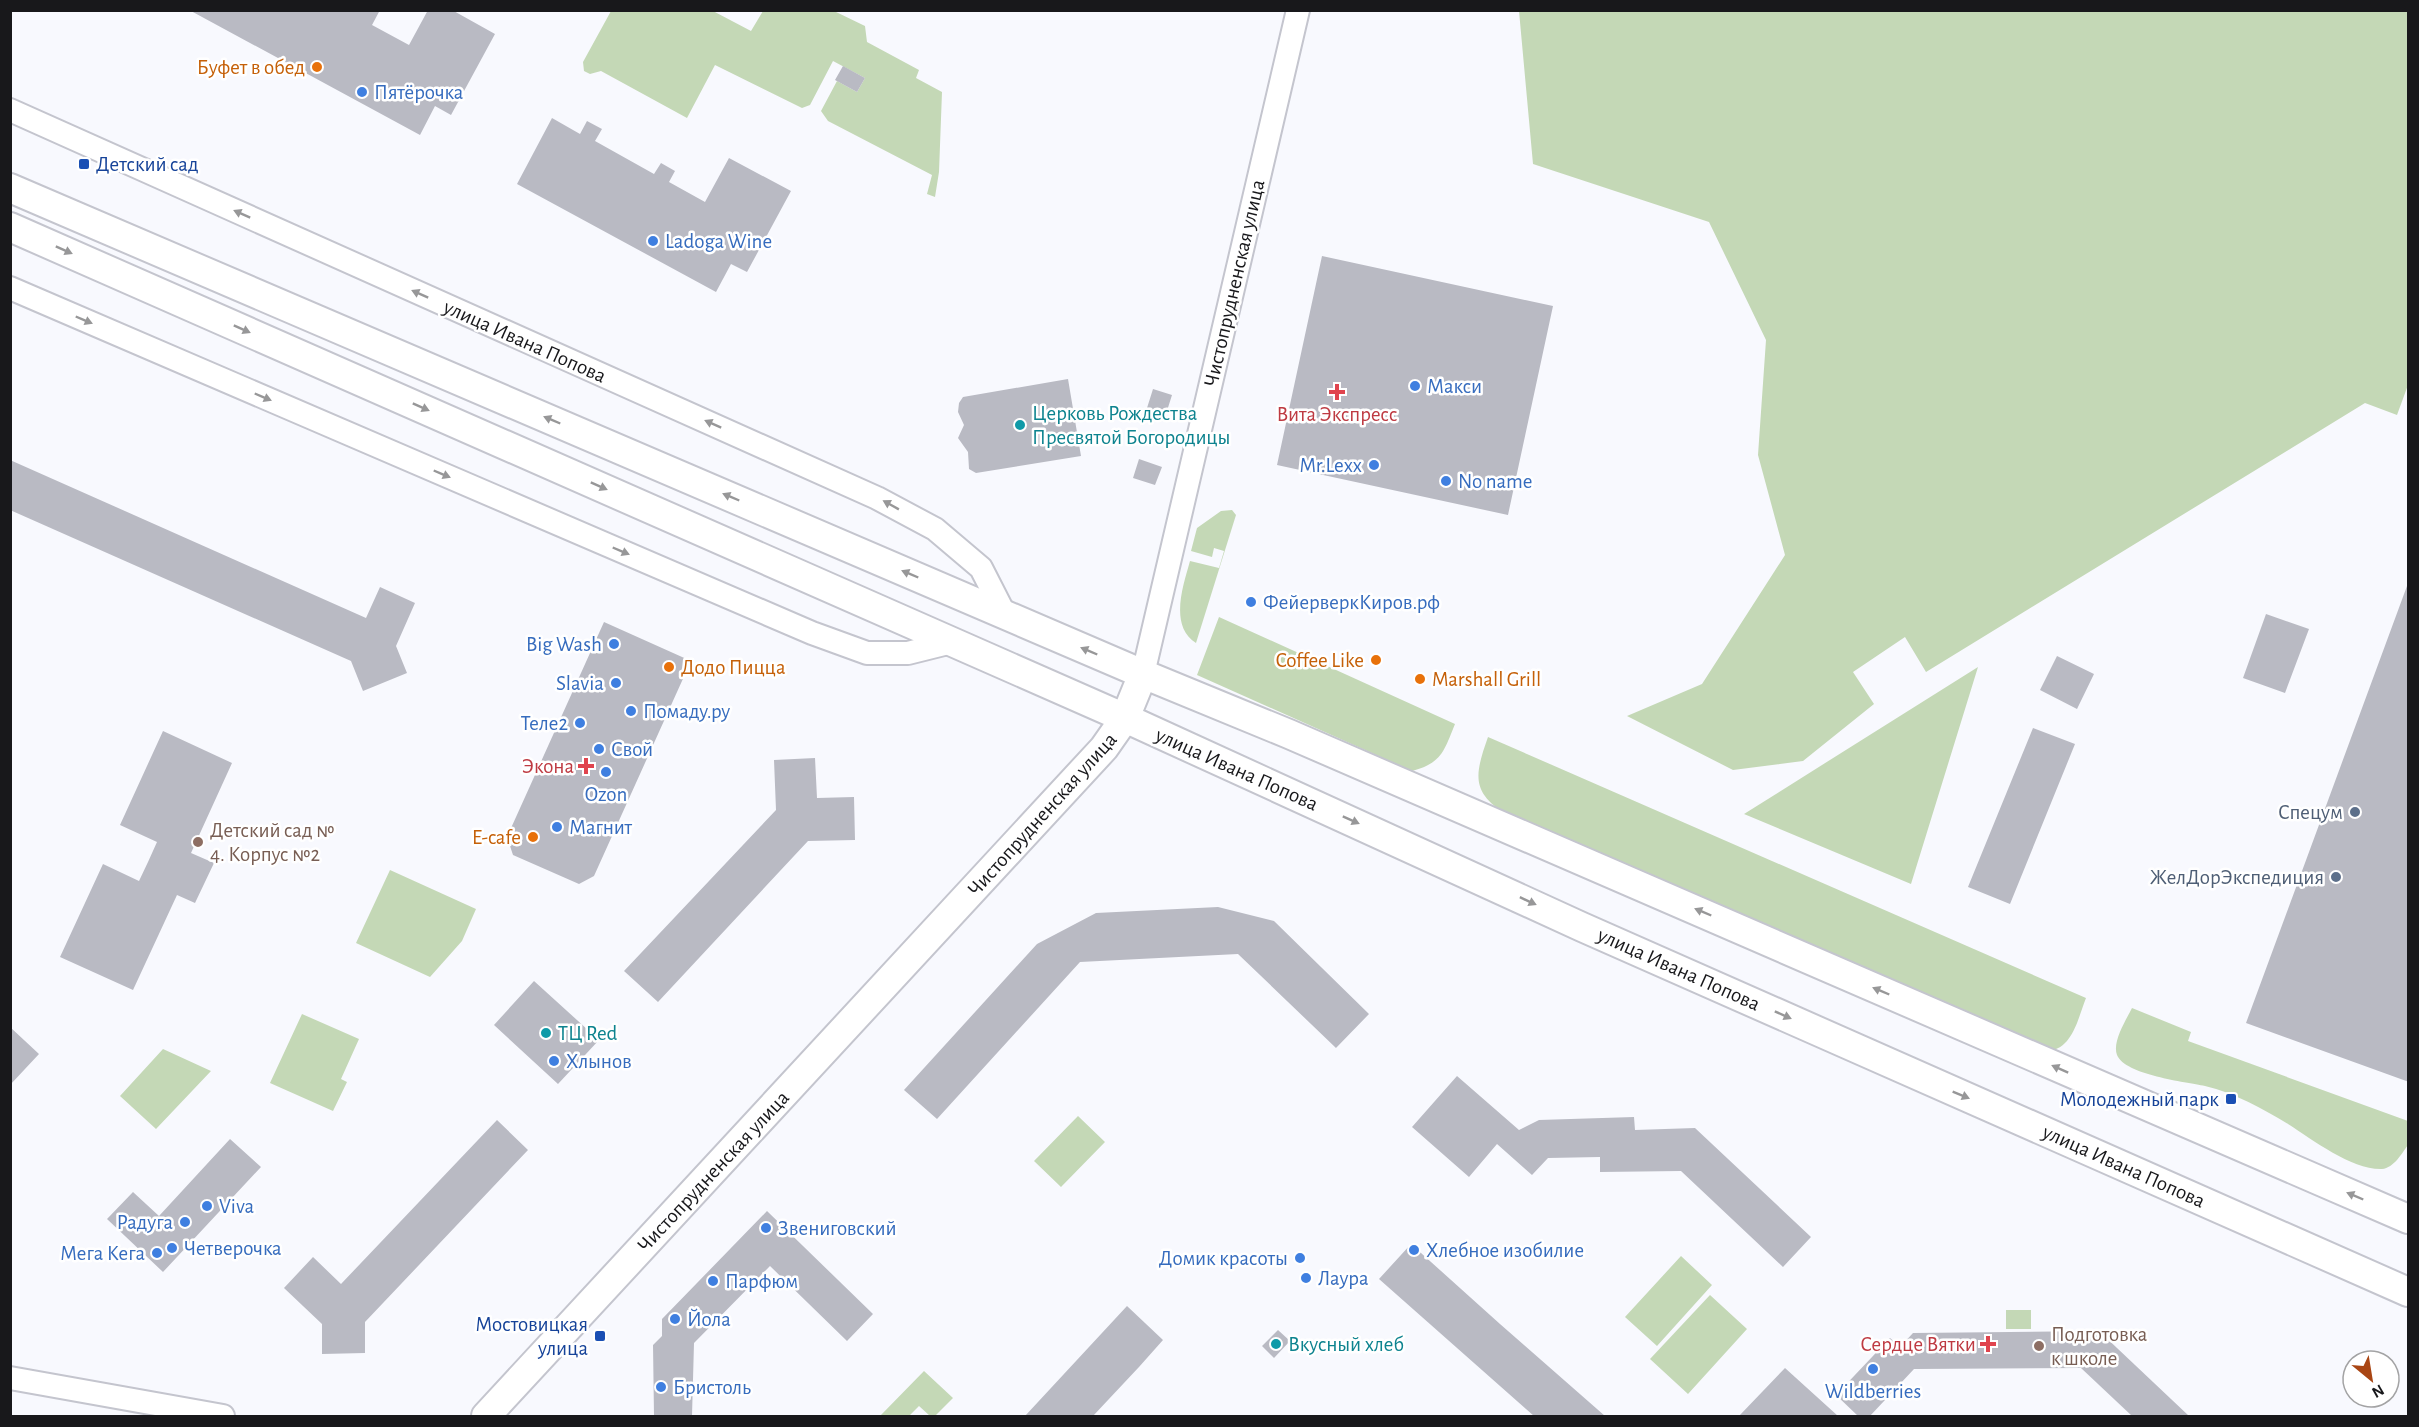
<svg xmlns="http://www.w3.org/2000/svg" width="2419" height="1427" font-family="'Alegreya Sans',sans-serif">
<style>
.green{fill:#c4d8b6}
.building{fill:#b9bac3}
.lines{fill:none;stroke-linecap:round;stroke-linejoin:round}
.minor-casing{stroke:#c4c5ce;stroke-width:26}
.major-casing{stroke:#c4c5ce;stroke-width:32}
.minor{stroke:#fff;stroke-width:22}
.major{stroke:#fff;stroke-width:28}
.oneway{fill:#979798}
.food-dot{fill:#e8710a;stroke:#fff;stroke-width:2}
.shop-dot{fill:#3f7fe0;stroke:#fff;stroke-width:2}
.transit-dot{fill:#1a4fb4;stroke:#fff;stroke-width:2}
.health-dot{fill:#e0444e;stroke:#fff;stroke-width:2}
.culture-dot{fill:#0f9aa8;stroke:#fff;stroke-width:2}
.service-dot{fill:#5c6f8a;stroke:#fff;stroke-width:2}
.education-dot{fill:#8d6e63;stroke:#fff;stroke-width:2}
.labels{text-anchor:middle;stroke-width:5;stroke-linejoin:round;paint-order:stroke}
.food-label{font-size:21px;fill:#c56008;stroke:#fff;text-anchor:end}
.shop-label{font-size:21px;fill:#366cbe;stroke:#fff;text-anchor:start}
.transit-label{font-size:21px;fill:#164399;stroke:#fff;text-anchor:end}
.street-label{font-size:21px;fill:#18181b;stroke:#fff}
.culture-label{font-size:21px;fill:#0d838f;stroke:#fff;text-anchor:start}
.health-label{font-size:21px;fill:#be3a42;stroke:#fff;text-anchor:end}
.service-label{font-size:21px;fill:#4e5e75;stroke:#fff;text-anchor:end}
.education-label{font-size:21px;fill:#785e54;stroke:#fff;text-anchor:start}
</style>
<rect width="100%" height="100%" fill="#f8f9fe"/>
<path class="green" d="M611,11H713L751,31L763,11H834L865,26L867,42L919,70L916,78L942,92L939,172L935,197L927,194L932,175L828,121L821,111L837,81L857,92L865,78L833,61L810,105L802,108L715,65L687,118L601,71L590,74L584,71L583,62Z
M1519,11H2408V385L2397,415L2365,403L1926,672L1905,637L1853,672L1874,704L1803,761L1733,770L1627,716L1702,684L1785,555L1758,455L1766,340L1709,222L1533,164Z
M1232,510L1236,515L1196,643C1169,626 1183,586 1190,561L1219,568L1224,551L1214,548L1212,557L1191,551L1197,528L1221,511Z
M1219,617L1455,724C1444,751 1442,763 1412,771L1197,675Z
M1978,667L1911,884L1744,814Z
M1488,737L2086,998C2078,1018 2073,1048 2049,1051L1508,815C1470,793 1475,774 1488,737Z
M390,870L476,909L462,941L430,977L356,943Z
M2132,1008L2191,1032L2188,1041L2408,1121V1145C2402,1153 2394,1168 2382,1169C2352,1170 2313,1140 2288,1124C2263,1109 2235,1093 2205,1086C2186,1082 2125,1075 2117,1055C2112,1042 2126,1020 2132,1008Z
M302,1014L359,1039L341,1079L347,1082L333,1111L270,1083Z
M163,1049L211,1071L156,1129L120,1096Z
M1078,1116L1105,1142L1061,1187L1034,1161Z
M1681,1256L1712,1285L1657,1346L1625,1317Z
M1710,1295L1747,1329L1688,1394L1650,1359Z
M2006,1310H2031V1329H2006Z
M924,1371L953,1398L935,1416H930L919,1406L909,1416H880Z"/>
<path class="building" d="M380,10L372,25L409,45L428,10H452L495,34L451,115L435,106L420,135L191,11Z
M843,66L865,78L857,92L835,80Z
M552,118L580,134L587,121L602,129L595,141L654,174L661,163L675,171L669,182L705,202L729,158L791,191L747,272L731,264L716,292L517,184Z
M1322,256L1553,306L1508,515L1277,465Z
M1068,379L1081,456L976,473L969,469L968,452L958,438L964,425L958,412L959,403L963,397Z
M1153,389L1172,395L1166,414L1147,408Z
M1139,459L1162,467L1155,485L1133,478Z
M10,460L366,618L380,587L415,603L396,646L407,673L363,691L351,661L10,510Z
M2407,586H2409V1082L2246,1023Z
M2266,614L2309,629L2285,693L2243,678Z
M604,622L691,661L594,876L579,884L513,855L507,837Z
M2057,656L2094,674L2077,709L2040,690Z
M2033,728L2075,744L2010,904L1968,887Z
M163,731L232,763L191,853L214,863L195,903L177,895L133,990L60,957L103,864L139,881L148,862L157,842L120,825Z
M815,758L817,798L854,797L855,840L808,841L658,1002L624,971L776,810L774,760Z
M1218,907L1274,921L1369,1014L1336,1048L1238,954L1080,962L937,1119L904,1090L1037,944L1096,913Z
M534,981L599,1040L558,1084L494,1025Z
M10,1027L39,1054L10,1085Z
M1457,1076L1519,1130L1539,1120L1634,1117L1635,1130L1695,1128L1811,1237L1783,1267L1681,1171L1600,1172V1157L1548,1158L1532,1175L1497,1144L1469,1177L1412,1127Z
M497,1120L528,1150L365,1322V1353L322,1354V1324L284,1288L313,1257L341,1284Z
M230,1139L261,1167L163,1272L107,1219L133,1192L159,1216Z
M767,1211L873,1314L847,1341L770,1266L694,1343L692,1416H654L653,1345L662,1336V1319Z
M1411,1244L1500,1324L1605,1416H1534L1379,1279Z
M1127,1306L1163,1340L1139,1367L1093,1416H1025Z
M1278,1330L1290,1341L1274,1358L1262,1346Z
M2099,1331L2189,1416H2132L2081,1368L1914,1369L1870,1416H1858L1836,1395L1890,1338L1900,1347L1913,1333Z
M1785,1368L1838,1416H1739Z"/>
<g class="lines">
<g class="minor-casing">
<path id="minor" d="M10,110L877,498L935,529L981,568L1005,615
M10,288L812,633L867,653H908L952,642
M1143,674L1298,10
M10,1378L223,1416"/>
</g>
<g class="major-casing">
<path id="major" d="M10,188L1143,674L1289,734L2408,1219
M10,227L1125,718L1582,927L2408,1292
M486,1416L1104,748L1125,718L1143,674"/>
</g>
<use href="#minor" class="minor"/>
<use href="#major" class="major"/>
</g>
<defs><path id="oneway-solid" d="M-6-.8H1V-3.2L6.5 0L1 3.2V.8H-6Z" transform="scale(1.5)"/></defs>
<g class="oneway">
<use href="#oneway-solid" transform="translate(242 214) rotate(-156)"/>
<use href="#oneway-solid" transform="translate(64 250) rotate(24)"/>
<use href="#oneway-solid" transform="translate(420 294) rotate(-156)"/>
<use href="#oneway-solid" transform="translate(84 320) rotate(23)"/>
<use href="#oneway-solid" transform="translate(242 329) rotate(24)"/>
<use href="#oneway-solid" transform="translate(263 397) rotate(23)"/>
<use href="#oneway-solid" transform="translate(421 407) rotate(24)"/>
<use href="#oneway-solid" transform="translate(552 420) rotate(-157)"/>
<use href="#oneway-solid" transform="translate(713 424) rotate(-156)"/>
<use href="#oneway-solid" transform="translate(442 474) rotate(23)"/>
<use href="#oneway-solid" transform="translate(599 486) rotate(24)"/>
<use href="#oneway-solid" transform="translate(731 497) rotate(-157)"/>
<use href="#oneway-solid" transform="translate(891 505) rotate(-151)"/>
<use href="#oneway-solid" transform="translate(621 551) rotate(23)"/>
<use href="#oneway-solid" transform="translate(910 574) rotate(-157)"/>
<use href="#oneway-solid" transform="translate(1089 651) rotate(-157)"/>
<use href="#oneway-solid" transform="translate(1351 820) rotate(24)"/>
<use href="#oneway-solid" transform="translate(1528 901) rotate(25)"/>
<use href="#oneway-solid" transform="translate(1703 912) rotate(-157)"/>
<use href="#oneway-solid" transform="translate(1881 991) rotate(-157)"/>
<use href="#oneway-solid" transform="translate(1783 1015) rotate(24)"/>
<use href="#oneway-solid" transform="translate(2060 1069) rotate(-156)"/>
<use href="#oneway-solid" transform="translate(1961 1095) rotate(22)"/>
<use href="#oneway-solid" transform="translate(2355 1196) rotate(-157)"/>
</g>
<g class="food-dot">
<circle cx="317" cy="67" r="6"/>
<circle cx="1376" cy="660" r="6"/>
<circle cx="669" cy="667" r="6"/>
<circle cx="1420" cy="679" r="6"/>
<circle cx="533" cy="837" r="6"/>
</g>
<g class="shop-dot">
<circle cx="362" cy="92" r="6"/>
<circle cx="653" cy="241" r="6"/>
<circle cx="1415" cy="386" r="6"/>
<circle cx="1374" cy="465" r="6"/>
<circle cx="1446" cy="481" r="6"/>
<circle cx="1251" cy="602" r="6"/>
<circle cx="614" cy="644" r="6"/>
<circle cx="616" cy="683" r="6"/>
<circle cx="631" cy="711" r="6"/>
<circle cx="580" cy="723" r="6"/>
<circle cx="599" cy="749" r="6"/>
<circle cx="606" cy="772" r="6"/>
<circle cx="557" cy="827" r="6"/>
<circle cx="554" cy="1061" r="6"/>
<circle cx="207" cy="1206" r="6"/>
<circle cx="185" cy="1222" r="6"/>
<circle cx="766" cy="1228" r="6"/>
<circle cx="172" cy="1248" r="6"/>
<circle cx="1414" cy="1250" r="6"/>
<circle cx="157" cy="1253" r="6"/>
<circle cx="1300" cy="1258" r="6"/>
<circle cx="1306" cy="1278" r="6"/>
<circle cx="713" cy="1281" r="6"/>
<circle cx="675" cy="1319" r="6"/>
<circle cx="1873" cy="1369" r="6"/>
<circle cx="661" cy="1387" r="6"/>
</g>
<g class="transit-dot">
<rect x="78" y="158" width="12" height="12" rx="3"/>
<rect x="2225" y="1093" width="12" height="12" rx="3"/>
<rect x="594" y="1330" width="12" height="12" rx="3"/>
</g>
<g class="health-dot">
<path d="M1334 383h6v6h6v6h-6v6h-6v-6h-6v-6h6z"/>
<path d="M583 757h6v6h6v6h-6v6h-6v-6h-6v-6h6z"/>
<path d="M1985 1335h6v6h6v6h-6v6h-6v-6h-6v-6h6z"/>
</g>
<g class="culture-dot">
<circle cx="1020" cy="425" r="6"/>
<circle cx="546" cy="1033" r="6"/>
<circle cx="1276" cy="1344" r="6"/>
</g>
<g class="service-dot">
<circle cx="2355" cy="812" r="6"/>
<circle cx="2336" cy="877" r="6"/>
</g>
<g class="education-dot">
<circle cx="198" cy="842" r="6"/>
<circle cx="2039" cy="1346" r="6"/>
</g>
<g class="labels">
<g class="food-label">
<text x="305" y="74">Буфет в обед</text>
<text x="1364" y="667">Coffee Like</text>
<text x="681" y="674" text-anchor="start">Додо Пицца</text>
<text x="1432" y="686" text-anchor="start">Marshall Grill</text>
<text x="521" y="844">E-cafe</text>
</g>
<g class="shop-label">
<text x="374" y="99">Пятёрочка</text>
<text x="665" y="248">Ladoga Wine</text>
<text x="1427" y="393">Макси</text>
<text x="1362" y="472" text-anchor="end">Mr.Lexx</text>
<text x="1458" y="488">No name</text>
<text x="1263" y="609">ФейерверкКиров.рф</text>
<text x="602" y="651" text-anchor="end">Big Wash</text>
<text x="604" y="690" text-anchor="end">Slavia</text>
<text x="643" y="718">Помаду.ру</text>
<text x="568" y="730" text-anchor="end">Теле2</text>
<text x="611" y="756">Свой</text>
<text x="606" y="801" text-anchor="middle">Ozon</text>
<text x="569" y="834">Магнит</text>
<text x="566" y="1068">Хлынов</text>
<text x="219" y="1213">Viva</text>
<text x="173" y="1229" text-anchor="end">Радуга</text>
<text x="778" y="1235">Звениговский</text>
<text x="184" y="1255">Четверочка</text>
<text x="1426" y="1257">Хлебное изобилие</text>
<text x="145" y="1260" text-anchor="end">Мега Кега</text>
<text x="1288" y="1265" text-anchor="end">Домик красоты</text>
<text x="1318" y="1285">Лаура</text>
<text x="725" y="1288">Парфюм</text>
<text x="687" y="1326">Йола</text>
<text x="673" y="1394">Бристоль</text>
<text x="1873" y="1398" text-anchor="middle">Wildberries</text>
</g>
<g class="transit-label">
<text x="96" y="171" text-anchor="start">Детский сад</text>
<text x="2219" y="1106">Молодежный парк</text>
<text x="588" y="1331">Мостовицкая<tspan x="588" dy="24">улица</tspan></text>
</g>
<g class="street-label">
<text transform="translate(1234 283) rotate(-77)" y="7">Чистопрудненская улица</text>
<text transform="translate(525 341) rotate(24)" y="7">улица Ивана Попова</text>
<text transform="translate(1237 769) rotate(24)" y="7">улица Ивана Попова</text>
<text transform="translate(1042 814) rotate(-48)" y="7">Чистопрудненская улица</text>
<text transform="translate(1679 969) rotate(24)" y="7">улица Ивана Попова</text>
<text transform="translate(2124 1166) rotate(24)" y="7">улица Ивана Попова</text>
<text transform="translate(713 1171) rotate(-47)" y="7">Чистопрудненская улица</text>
</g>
<g class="culture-label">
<text x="1032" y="420">Церковь Рождества<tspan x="1032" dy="24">Пресвятой Богородицы</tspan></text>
<text x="558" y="1040">ТЦ Red</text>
<text x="1288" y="1351">Вкусный хлеб</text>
</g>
<g class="health-label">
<text x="1337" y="421" text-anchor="middle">Вита Экспресс</text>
<text x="574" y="773">Экона</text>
<text x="1976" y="1351">Сердце Вятки</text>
</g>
<g class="service-label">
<text x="2343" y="819">Спецум</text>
<text x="2324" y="884">ЖелДорЭкспедиция</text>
</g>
<g class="education-label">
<text x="210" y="837">Детский сад №<tspan x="210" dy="24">4. Корпус №2</tspan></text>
<text x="2051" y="1341">Подготовка<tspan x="2051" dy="24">к школе</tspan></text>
</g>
</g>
<rect width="2419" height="1427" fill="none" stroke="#18181b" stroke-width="24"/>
<g transform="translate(2371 1379) rotate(150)"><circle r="28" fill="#ffffff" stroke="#a3a3a4" stroke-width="1.5"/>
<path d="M0-4.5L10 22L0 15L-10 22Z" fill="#a94513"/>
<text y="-9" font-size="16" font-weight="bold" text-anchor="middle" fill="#18181b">N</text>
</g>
</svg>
